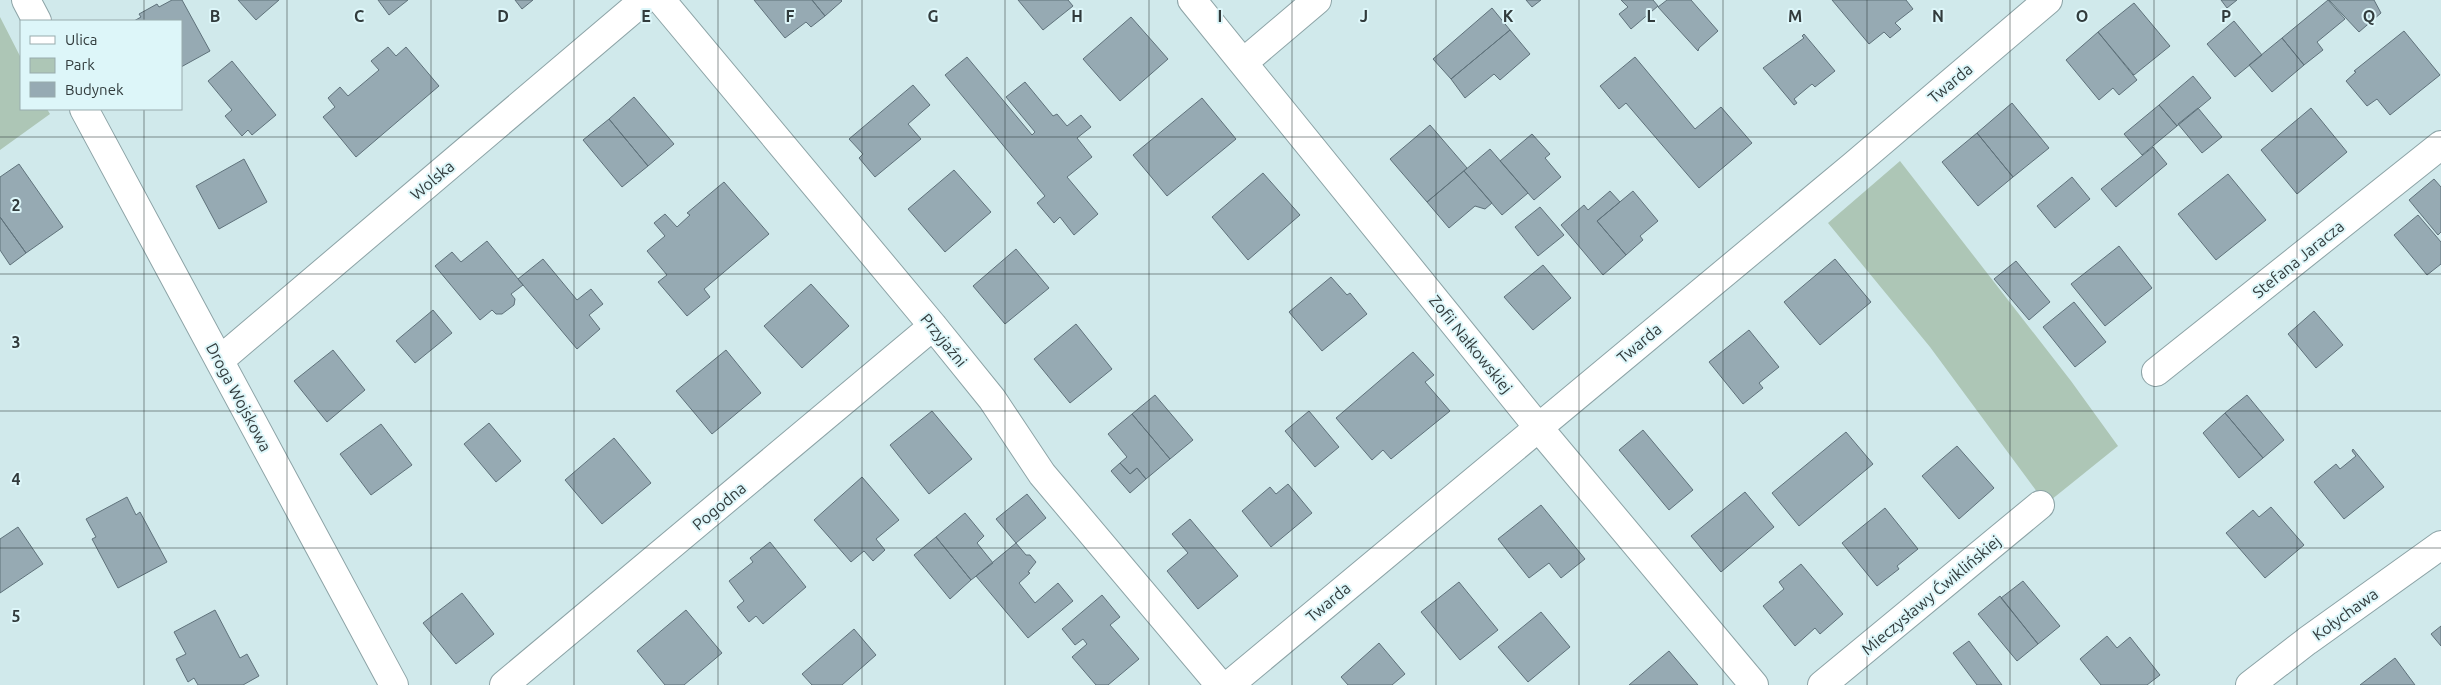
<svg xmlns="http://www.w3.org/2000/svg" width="2441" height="685" font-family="Ubuntu,sans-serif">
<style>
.green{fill:#adc6b6}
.building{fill:#96aab3;stroke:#5f727b}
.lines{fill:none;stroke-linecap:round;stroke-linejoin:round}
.street-casing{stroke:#8ca3a6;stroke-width:30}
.street{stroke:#fff;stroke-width:28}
.grid{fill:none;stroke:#313b3c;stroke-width:1;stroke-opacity:0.55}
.labels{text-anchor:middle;stroke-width:4;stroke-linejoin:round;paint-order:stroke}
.street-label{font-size:16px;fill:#313b3c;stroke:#ddf6f9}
.grid-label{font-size:16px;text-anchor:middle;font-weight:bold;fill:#313b3c;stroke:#ddf6f9;stroke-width:4;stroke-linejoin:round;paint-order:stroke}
</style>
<rect width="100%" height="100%" fill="#d0e9eb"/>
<path class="green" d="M0,17L21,58V109H47L50,114L0,150Z
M1900,161L2071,381L2118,446L2046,504L1930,347L1828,223Z"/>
<path class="building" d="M172,0H182L210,51L181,67V21H134L141,17L139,14L157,4L159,7Z
M238,0H279L256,20Z
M378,0H408L389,15Z
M515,0H533L522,9Z
M754,0H812L825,16L811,27L806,22L785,38Z
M812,0H841L842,1L825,16Z
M1018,0H1068L1073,6L1043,30Z
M1526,0H1541L1532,7Z
M1621,0H1653L1658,6L1631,29L1619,14L1628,7Z
M1667,0H1691L1718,31L1699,48L1698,51L1658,7Z
M1832,0H1906L1913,9L1895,23L1901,29L1890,38L1884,32L1869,44Z
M2221,0H2237L2227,8Z
M2328,0L2345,19L2317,42L2323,50L2304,65L2282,38Z
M2329,0H2374L2381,13L2359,32Z
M2134,3L2170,46L2134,75L2098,32Z
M1492,8L1510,30L1451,79L1433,59Z
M1131,17L1168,59L1120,101L1083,59Z
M2234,21L2262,55L2235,77L2207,44Z
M1510,30L1530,54L1500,80L1494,74L1465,98L1451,79Z
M2404,31L2440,75L2390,115L2377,99L2367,106L2346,81L2356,72L2354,71Z
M2098,32L2137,80L2119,95L2113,88L2099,100L2066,60Z
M1804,34L1835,71L1815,87L1812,84L1794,99L1797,103L1794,105L1763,68L1804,38L1802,36Z
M2282,38L2304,65L2272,92L2249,65Z
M388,47L396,56L406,47L439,86L356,157L323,117L335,107L328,98L340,87L348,96L379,70L371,61Z
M967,57L1032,135L1035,132L1006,97L1025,82L1053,116L1057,114L1067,126L1081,115L1091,127L1077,138L1092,157L1067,177L1098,214L1074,235L1060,217L1054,223L1037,203L1045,196L945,75Z
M1635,57L1695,129L1721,107L1752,143L1699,188L1626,103L1619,109L1600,86Z
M232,61L276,115L252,135L248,130L242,136L225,116L232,110L208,81Z
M2193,76L2211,98L2177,126L2159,105Z
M913,85L930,105L908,124L921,139L875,177L859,158L863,154L849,139Z
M634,97L674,144L648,166L609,119Z
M1202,98L1236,139L1167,196L1133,155Z
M2012,103L2049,148L2013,177L1977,133Z
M2159,105L2177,126L2142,155L2124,134Z
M2198,108L2222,137L2202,153L2178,124Z
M2311,108L2347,152L2297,194L2261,150Z
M609,119L648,166L622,187L583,140Z
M1430,125L1467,168L1427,202L1390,159Z
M1977,133L2013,177L1978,206L1942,162Z
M1532,134L1550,154L1545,158L1561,177L1534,200L1500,161Z
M2153,147L2167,164L2116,207L2101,189Z
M1490,149L1528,193L1502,215L1464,171Z
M244,159L267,202L219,229L196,186Z
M19,164L63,227L26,253L0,217V177Z
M954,170L991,212L945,252L908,209Z
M1464,171L1492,203L1485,209L1475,206L1449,228L1427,202Z
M1263,173L1300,215L1248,260L1212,217Z
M2228,174L2266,220L2216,260L2178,214Z
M2072,177L2090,199L2055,228L2037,206Z
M2434,179L2441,187V232L2438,235L2409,200Z
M724,182L769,234L704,289L710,297L687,316L658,282L667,275L647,251L665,236L654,223L665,214L677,227L690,215L687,213Z
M1610,191L1620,202L1597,221L1626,255L1603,275L1561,225L1584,205L1588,210Z
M1633,191L1658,221L1640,236L1643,240L1626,255L1597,221Z
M1540,207L1564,235L1538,256L1515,227Z
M2418,215L2441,242V264L2427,275L2394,235Z
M0,217L26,253L10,265L0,250Z
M487,241L523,285L511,294L515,299L514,305L502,314H496L492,310L480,320L435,266L452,252L461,262Z
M2119,246L2152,288L2105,326L2071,284Z
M1016,249L1049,288L1005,324L973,286Z
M543,259L577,300L591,289L603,304L589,315L600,329L577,349L518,279Z
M1835,259L1871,302L1820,345L1784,302Z
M2016,261L2050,302L2029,320L1994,279Z
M1543,265L1571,298L1533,330L1504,297Z
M1331,277L1347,295L1350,293L1367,314L1322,351L1289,312Z
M811,284L849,326L802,368L764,326Z
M2074,302L2106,342L2075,367L2043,327Z
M433,310L452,333L415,363L396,341Z
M2314,311L2343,345L2316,368L2288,334Z
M1076,324L1112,369L1070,403L1034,359Z
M1749,330L1779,367L1759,383L1763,388L1743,404L1709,362Z
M333,350L365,390L327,422L294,381Z
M726,350L761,393L712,434L676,391Z
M1413,352L1434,375L1425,382L1450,411L1391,459L1383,450L1372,460L1336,418Z
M1155,395L1193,440L1170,459L1132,414Z
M2247,395L2284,440L2263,458L2225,413Z
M932,411L972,459L929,494L890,445Z
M1309,411L1339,447L1315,467L1285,431Z
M2225,413L2263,458L2239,478L2203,433Z
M1132,414L1170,459L1146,479L1137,468L1130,474L1120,463L1127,457L1108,434Z
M489,423L521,461L496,482L464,444Z
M381,424L412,465L371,495L340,454Z
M1643,430L1693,490L1669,510L1619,450Z
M1846,432L1873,464L1799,526L1772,493Z
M614,438L651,483L602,524L565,480Z
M1957,446L1994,488L1959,519L1922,476Z
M2353,449L2384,487L2344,519L2314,482L2336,464L2340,469L2356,456L2352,451Z
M1120,463L1130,474L1137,468L1146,479L1130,493L1111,471Z
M862,477L899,520L876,539L885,550L873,561L864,551L851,562L814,520Z
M1288,484L1312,513L1271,547L1242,511L1270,487L1276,494Z
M1745,492L1774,527L1721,572L1691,536Z
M1027,494L1046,518L1016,543L996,519Z
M127,497L136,515L140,512L167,562L118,588L92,539L96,537L86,519Z
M1541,505L1585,559L1561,578L1549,563L1529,578L1498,539Z
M2271,507L2304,545L2265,578L2226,533L2253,510L2259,517Z
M1885,508L1918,549L1897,566L1899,569L1877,586L1842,543Z
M965,513L984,536L977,543L993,563L971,580L936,537Z
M1190,519L1238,576L1198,609L1167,571L1188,553L1172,534Z
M18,527L43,564L0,593V539Z
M936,537L971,580L950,599L914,555Z
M770,542L806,587L763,624L756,616L749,622L737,607L744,601L729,581L753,562L750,558Z
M1016,543L1026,555H1030L1036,562L1028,572L1030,573L1019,583L1035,603L1058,583L1073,601L1028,638L976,576Z
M1801,564L1843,614L1820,634L1815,628L1795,646L1763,606L1784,589L1779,582Z
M2023,581L2060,626L2038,644L2001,598Z
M1459,582L1498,630L1460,660L1421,612Z
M462,593L494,634L456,664L423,623Z
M1102,595L1120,617L1110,625L1139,659L1108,685H1096L1072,657L1087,644L1083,639L1075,645L1062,629Z
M2000,596L2038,644L2017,661L1978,614Z
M215,610L240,658L247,654L259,676L243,685H198L194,678L188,682L176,659L186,654L174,632Z
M686,610L722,653L684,685H665L637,651Z
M1541,612L1570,647L1528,682L1498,647Z
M2441,626V646L2431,634Z
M854,629L876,655L842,685H812L802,674Z
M2107,636L2117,648L2130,637L2160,675L2147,685H2101L2080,659Z
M1969,641L2002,685H1977L1953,653Z
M1379,643L1405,674L1392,685H1348L1341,677Z
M1669,651L1698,685H1629Z
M2395,658L2415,685H2360Z"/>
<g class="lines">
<g class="street-casing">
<path id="street" d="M26,0L37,21
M661,0L933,326L992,399L1042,474L1220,685
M1192,0L1538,427L1754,685
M1244,62L1317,0
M84,109L394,685
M220,360L644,0
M2156,372L2441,145
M504,685L933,326
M1229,685L1853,166L2048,0
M1822,685L2040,505
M2250,685L2307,641L2441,545"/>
</g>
<use href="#street" class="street"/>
</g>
<path class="grid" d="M144,0V21M287,0V685M431,0V685M574,0V685M718,0V685M862,0V685M1005,0V685M1149,0V685M1292,0V685M1436,0V685M1579,0V685M1723,0V685M1867,0V685M2010,0V685M2154,0V685M2297,0V685M144,109V685M0,137H2441M0,274H2441M0,411H2441M0,548H2441"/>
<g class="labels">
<g class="street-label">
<text transform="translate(1950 83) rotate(-40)" y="6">Twarda</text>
<text transform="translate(432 180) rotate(-40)" y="6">Wolska</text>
<text transform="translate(2298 259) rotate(-39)" y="6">Stefana Jaracza</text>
<text transform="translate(944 340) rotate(51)" y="6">Przyjaźni</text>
<text transform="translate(1639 343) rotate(-40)" y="6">Twarda</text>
<text transform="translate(1471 344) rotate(51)" y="6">Zofii Nałkowskiej</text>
<text transform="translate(239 397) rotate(62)" y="6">Droga Wojskowa</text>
<text transform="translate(719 506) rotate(-40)" y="6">Pogodna</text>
<text transform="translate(1931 595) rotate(-40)" y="6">Mieczysławy Ćwiklińskiej</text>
<text transform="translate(1328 602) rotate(-40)" y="6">Twarda</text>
<text transform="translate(2345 614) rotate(-36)" y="6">Kołychawa</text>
</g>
</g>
<g class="grid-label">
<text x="215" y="22">B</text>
<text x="359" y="22">C</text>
<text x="503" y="22">D</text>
<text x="646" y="22">E</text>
<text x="790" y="22">F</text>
<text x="933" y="22">G</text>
<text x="1077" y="22">H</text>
<text x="1220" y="22">I</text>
<text x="1364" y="22">J</text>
<text x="1508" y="22">K</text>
<text x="1651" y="22">L</text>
<text x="1795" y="22">M</text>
<text x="1938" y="22">N</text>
<text x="2082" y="22">O</text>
<text x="2226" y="22">P</text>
<text x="2369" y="22">Q</text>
<text x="16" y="211">2</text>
<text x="16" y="348">3</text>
<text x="16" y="485">4</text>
<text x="16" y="622">5</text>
</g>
<rect x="20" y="20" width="162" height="90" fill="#ddf6f9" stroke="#98abad"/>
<rect x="30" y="36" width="25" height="8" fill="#ffffff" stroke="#98abad"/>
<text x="65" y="45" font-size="15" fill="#313b3c">Ulica</text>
<rect x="30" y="58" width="25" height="15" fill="#adc6b6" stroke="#98abad"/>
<text x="65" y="70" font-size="15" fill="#313b3c">Park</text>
<rect x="30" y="82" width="25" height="15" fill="#96aab3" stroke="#98abad"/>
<text x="65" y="95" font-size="15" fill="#313b3c">Budynek</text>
</svg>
